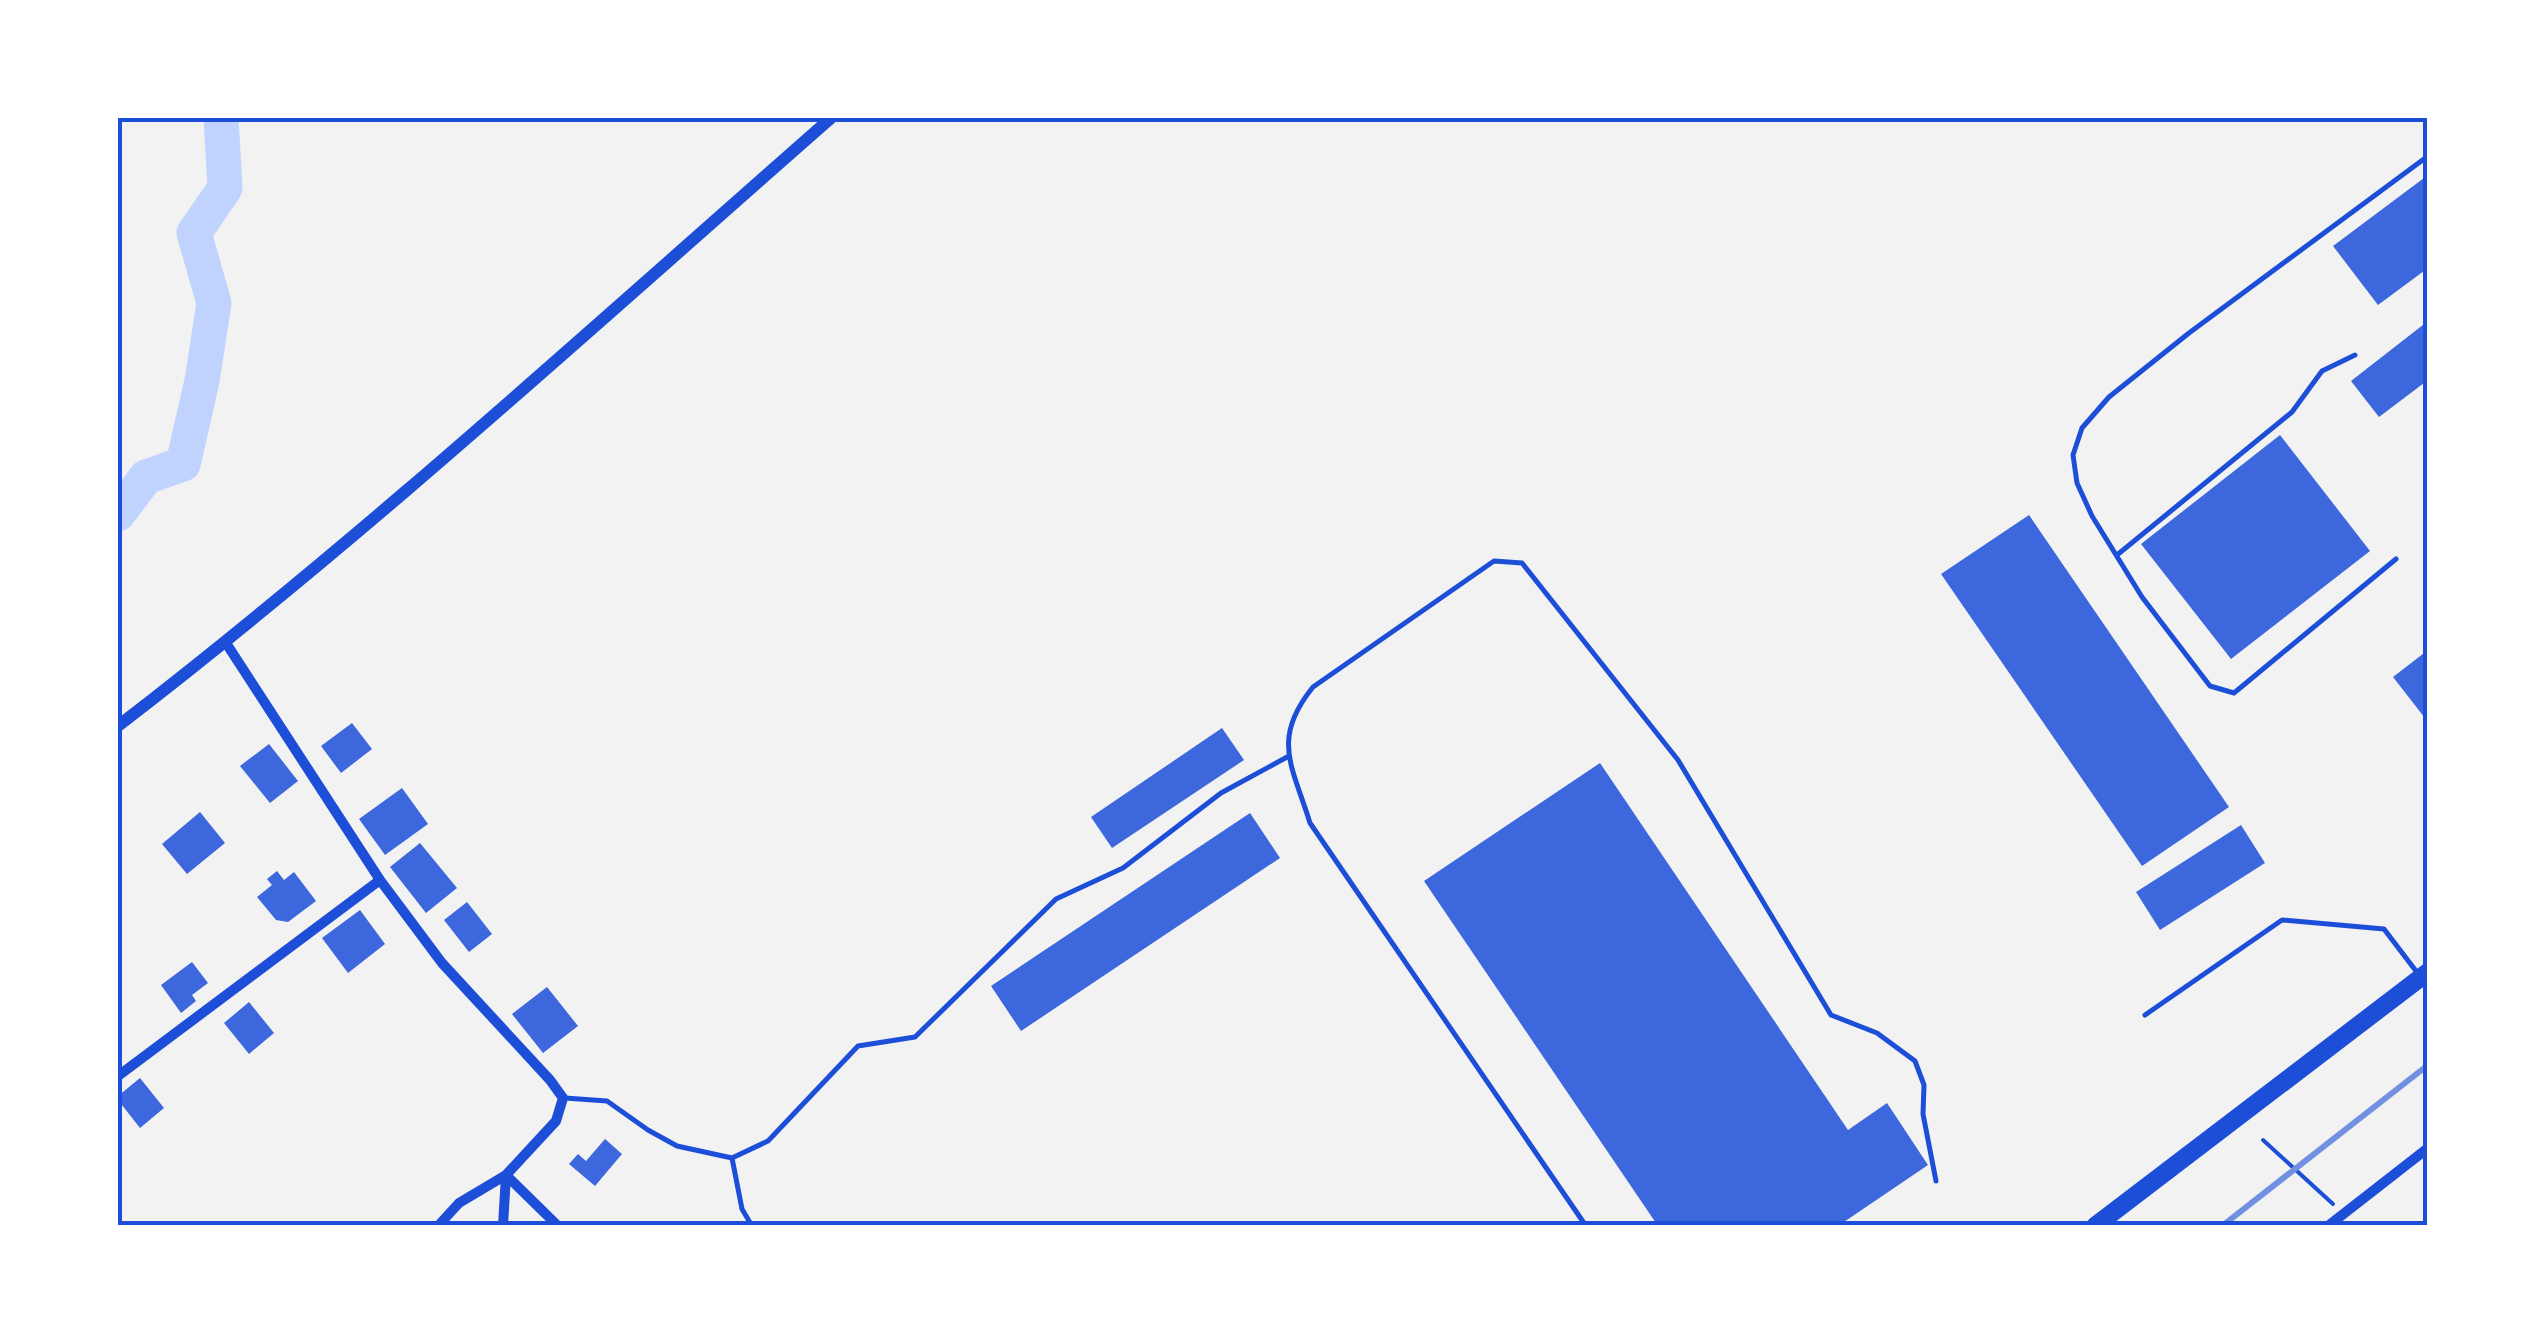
<svg xmlns="http://www.w3.org/2000/svg" width="2545" height="1343" font-family="Arial,sans-serif">
<style>
.lines{fill:none;stroke-linecap:round;stroke-linejoin:round}
.river{stroke:#bfd3fe;stroke-width:35}
.building{fill:#3d67dc}
.path{stroke:#1d4ed8;stroke-width:4}
.service{stroke:#1d4ed8;stroke-width:5}
.minor{stroke:#1d4ed8;stroke-width:10}
.tertiary{stroke:#1d4ed8;stroke-width:12}
.trunk{stroke:#1d4ed8;stroke-width:18}
.rail{stroke:#7290e2;stroke-width:6}
.neatline{fill:none;stroke:#1d4ed8;stroke-width:4}
</style>
<rect width="100%" height="100%" fill="#f2f2f2"/>
<g class="lines">
<path class="river" d="M118,514L146,477L183,464L202,381L214,303L194,233L225,188L221,118"/>
</g>
<path class="building" d="M2428,175V268L2378,305L2333,246Z
M2428,321V380L2379,417L2351,381Z
M2280,435L2370,551L2231,659L2141,544Z
M2029,515L2229,807L2142,866L1941,574Z
M2428,650V722L2393,677Z
M352,723L372,749L341,773L321,746Z
M1222,728L1244,760L1112,848L1091,817Z
M269,744L298,781L270,803L240,766Z
M1600,763L1848,1130L1887,1103L1928,1165L1838,1226H1658L1424,881Z
M402,788L428,824L385,855L359,819Z
M200,812L225,843L187,874L162,844Z
M1250,813L1280,858L1021,1031L991,986Z
M2241,825L2265,863L2160,930L2136,892Z
M420,843L457,888L426,913L390,867Z
M277,871L284,880L294,872L316,901L288,922L276,920L257,897L272,885L267,879Z
M467,902L492,934L469,952L444,920Z
M360,910L385,944L348,973L322,938Z
M192,962L208,983L192,995L196,1001L181,1013L161,985Z
M547,987L578,1026L543,1053L512,1014Z
M249,1002L274,1033L249,1054L224,1023Z
M140,1078L164,1108L140,1128L118,1100V1096Z
M605,1139L622,1154L595,1186L569,1164L578,1154L586,1161Z"/>
<g class="lines">
<path class="path" d="M2263,1140L2333,1204"/>
<path class="service" d="M2117,555L2292,412L2322,371L2355,355
M2396,559L2234,693L2210,686L2142,597L2092,516L2077,483L2073,455L2082,428L2109,397L2189,333L2428,156
M2145,1015L2282,920L2384,929L2419,975
M565,1098L607,1101L648,1130L677,1146L732,1158
M752,1226L742,1209L732,1158L768,1141L858,1046L915,1037L1056,899L1123,868L1221,793L1289,756
M1586,1226L1310,823C1292,765 1271,739 1313,687L1494,561L1522,563L1678,760L1831,1015L1877,1033L1915,1061L1924,1085L1923,1114L1936,1181"/>
<path class="minor" d="M226,643L380,880L442,963L550,1080L563,1098L556,1121L506,1175L503,1226
M118,1076L380,880
M438,1226L459,1203L506,1175L558,1226
M2328,1226L2428,1148"/>
<path class="tertiary" d="M118,726C365,536 596,324 831,118"/>
<path class="trunk" d="M2095,1226L2428,972"/>
<path class="rail" d="M2222,1226L2428,1065"/>
</g>
<rect width="2545" height="1343" fill="none" stroke="#ffffff" stroke-width="240"/>
<rect x="120" y="120" width="2305" height="1103" class="neatline"/>
</svg>
